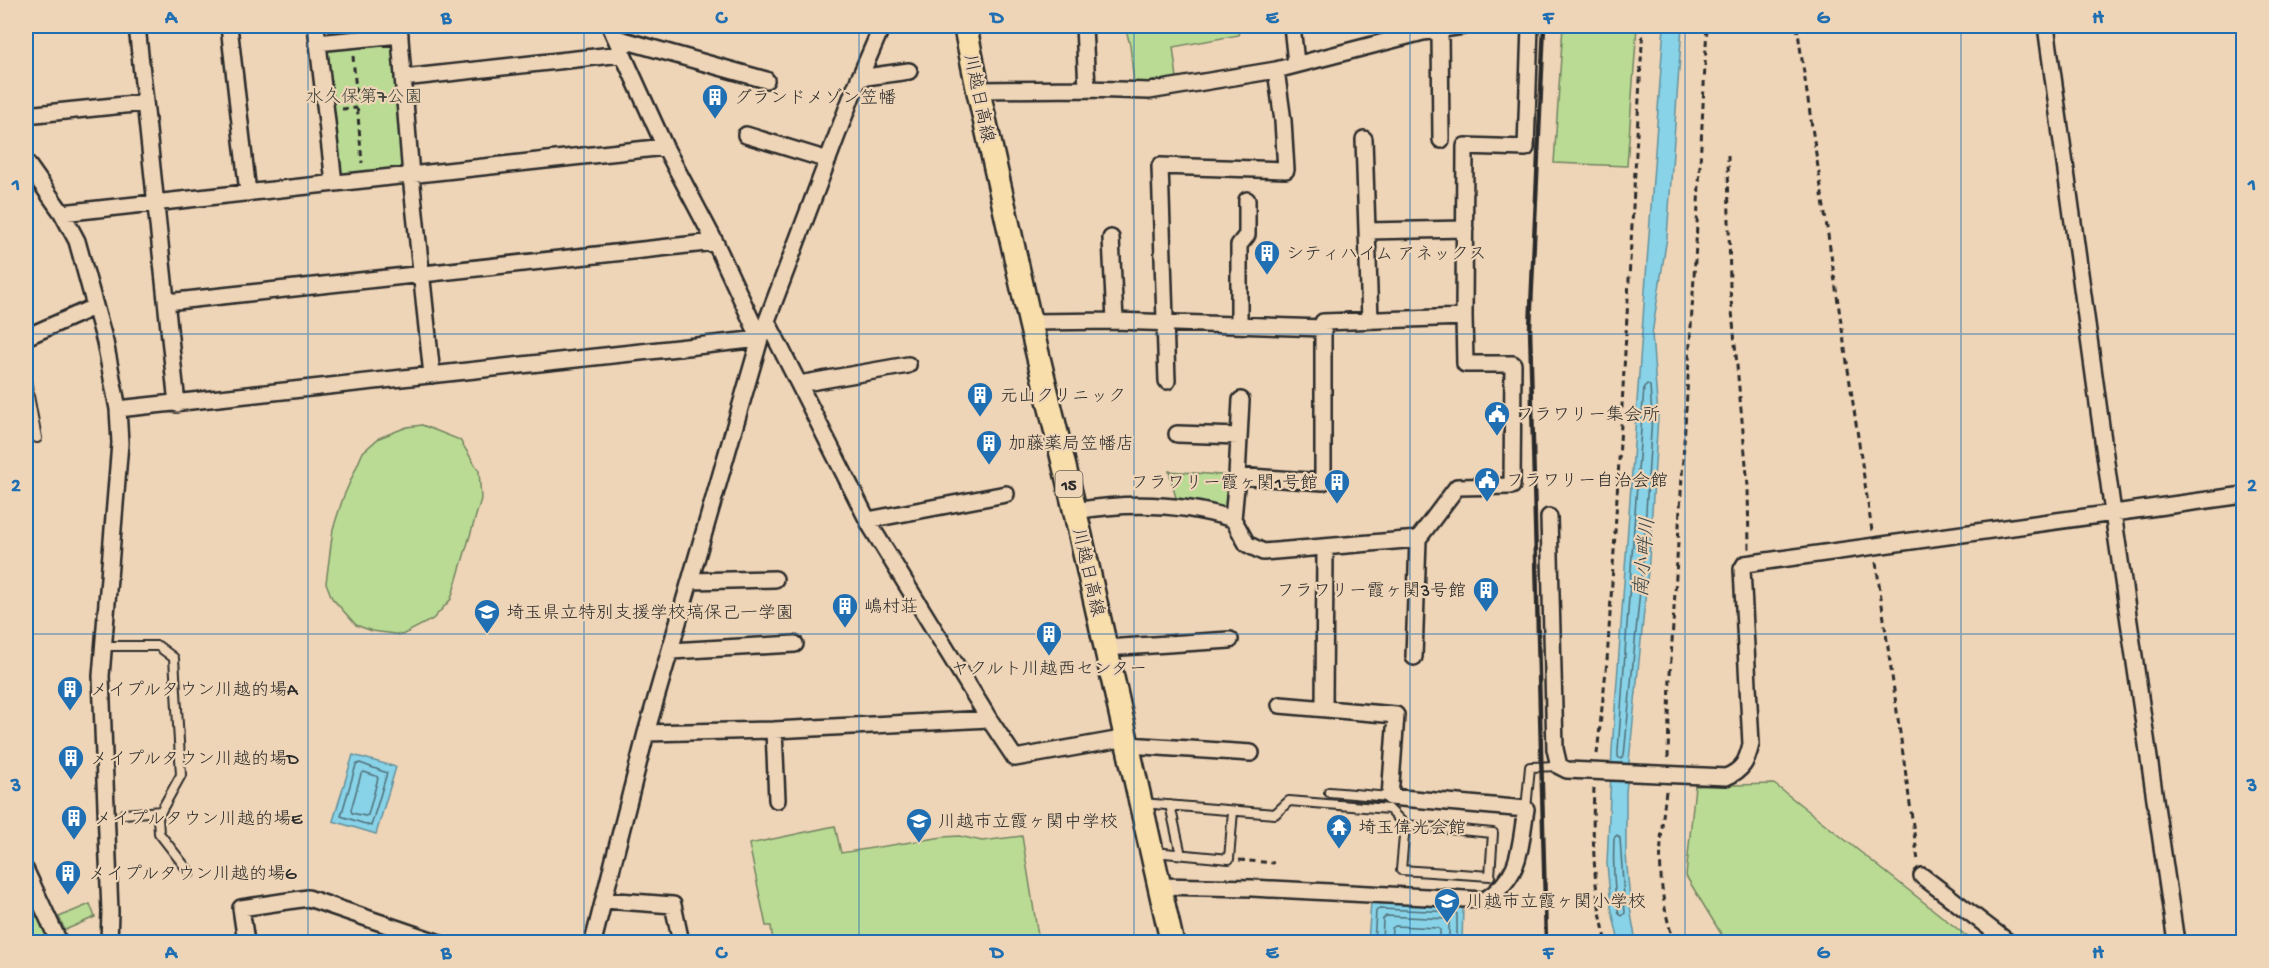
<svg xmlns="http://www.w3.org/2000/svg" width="2269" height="968" font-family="'Gochi Hand','Klee One',sans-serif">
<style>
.green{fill:#badb94;stroke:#728360;stroke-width:1.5}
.water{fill:#88d3e8;stroke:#63909c;stroke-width:1.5}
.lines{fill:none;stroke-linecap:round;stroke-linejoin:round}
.shore{stroke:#506e77;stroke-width:1.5}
.service-casing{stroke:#2b2b2b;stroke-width:12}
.minor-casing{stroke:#2b2b2b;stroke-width:20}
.primary-casing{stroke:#2b2b2b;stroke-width:27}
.path{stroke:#2b2b2b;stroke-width:3;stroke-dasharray:6 4.5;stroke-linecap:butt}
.service{stroke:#efd5b7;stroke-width:8}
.minor{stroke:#efd5b7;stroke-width:15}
.primary{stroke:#f8deab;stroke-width:22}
.rail{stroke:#2b2b2b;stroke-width:4.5}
.grid{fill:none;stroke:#1f6fb2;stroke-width:1.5;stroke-opacity:0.55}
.labels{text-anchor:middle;stroke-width:4.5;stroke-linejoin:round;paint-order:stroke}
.shield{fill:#efd5b7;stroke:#665e55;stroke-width:1.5}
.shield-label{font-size:16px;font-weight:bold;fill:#2b2b2b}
.park-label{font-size:18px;fill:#40453b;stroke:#efd5b7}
.poi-label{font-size:18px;fill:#2b2b2b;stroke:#efd5b7;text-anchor:start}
.street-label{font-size:18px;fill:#2b2b2b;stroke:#efd5b7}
.water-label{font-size:20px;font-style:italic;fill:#394447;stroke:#efd5b7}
.neatline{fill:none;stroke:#1f6fb2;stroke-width:2}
.grid-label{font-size:20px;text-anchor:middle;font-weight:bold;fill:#1f6fb2}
</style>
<rect width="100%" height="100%" fill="#efd5b7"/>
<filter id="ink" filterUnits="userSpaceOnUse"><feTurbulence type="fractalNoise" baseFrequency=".0167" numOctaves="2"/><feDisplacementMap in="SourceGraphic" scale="12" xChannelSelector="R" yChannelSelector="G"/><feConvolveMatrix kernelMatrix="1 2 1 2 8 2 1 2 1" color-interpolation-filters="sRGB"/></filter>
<g filter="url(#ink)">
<path class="green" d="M1125,26H1237L1239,35L1173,47L1177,78L1155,83L1134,84L1130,45Z
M1563,26H1637L1627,166L1554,163Z
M393,42L405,170L338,176L326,48Z
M422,425L460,440L479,471L481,499L451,599L433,619L402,635L372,631L356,625L332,598L326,583L333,529L343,498L363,452L379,438L407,427Z
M1169,471L1233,476L1229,513L1177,502Z
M1774,784L1801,805L1974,942H1726L1686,876L1695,786Z
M835,826L841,853L943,837L959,836L982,841L1022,836L1039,942H773L771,926H766L749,844Z
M90,904L95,917L65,930L59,917Z
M26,910L38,913L54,942H26Z"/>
<path class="water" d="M1664,26H1682L1667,237L1652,334L1658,416L1649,560L1626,792V854L1631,914L1636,942H1619L1611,907L1607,864L1612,750Z
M353,755L396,767L376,834L333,821Z
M1371,902L1463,906L1462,942H1368Z"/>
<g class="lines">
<path class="shore" d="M1647,384L1650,386L1652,416L1643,559L1624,756L1621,759L1618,757V751L1644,387Z
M360,763L387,773L371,826L341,816L356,765Z
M364,772L376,776L378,778L368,815L365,816L352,813L351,810L361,774Z
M1617,835L1620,838L1625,913L1622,916L1619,914C1613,890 1613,863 1614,838Z
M1374,942L1376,911L1379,909L1455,912L1457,914V942
M1382,942L1383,919L1386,916L1448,919L1449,921V942
M1391,942L1392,928L1395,926L1438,928L1440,930V942"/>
<g class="service-casing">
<path id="service" d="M967,30L1001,26
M26,380L37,438
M102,646H158L174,658L181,775L161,811L158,818L159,833L190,873
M1329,792L1390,797
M1142,803L1275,814L1289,801L1389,809L1405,825L1493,833L1490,876L1401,870L1405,825
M1170,805L1181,855
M1526,809L1530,767L1559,766
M124,814L161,811
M1154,852L1229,859L1233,811"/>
</g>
<g class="minor-casing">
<path id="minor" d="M137,26L177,404
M229,26L248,193
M316,26L334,183
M399,26L411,176L432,375
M1084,26L1087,89
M1292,26L1296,63
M2046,26L2113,513L2176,942
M1440,30L1441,140
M616,38L766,80
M317,43L400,35
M403,78L622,54
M859,78L909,71
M978,90L1087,89L1149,91L1276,70L1423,32L1463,26
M26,115L144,103
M746,135L828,160
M1364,139L1370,321
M26,162L62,213L77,241L105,342L118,409L120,443L101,676L110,912L109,942
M62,213L665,147
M1367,231L1465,229
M1111,238L1115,321
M167,302L715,242
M1464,317L1465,146L1526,148L1530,26
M767,321L870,525L989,719L1015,758L1127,738
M1030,322L1115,321L1323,328V322L1464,317L1465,364H1513L1512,486L1457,487L1418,539L1263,552L1247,544L1233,519C1182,503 1128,502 1075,511
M1239,325V245L1247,235V200
M26,337L94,307
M1167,381L1160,166L1286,170L1283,121L1276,70
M799,384L908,365
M118,409L760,339L715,242L665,147L610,26
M1177,434L1239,436
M1237,476L1241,400
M1549,517L1555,749L1559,766L1567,770L1726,777C1743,770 1747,761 1751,744L1742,569L1745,564L2244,495
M1233,519L1237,476L1323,482V328
M868,520L1006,494
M691,581L775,579
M1106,648L1230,640
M671,651L795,644
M1414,657L1418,539
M1324,709L1325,549
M774,730L777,800
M646,733L774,730L989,719
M1128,745L1251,753
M26,871L59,942
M1922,876L2008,942
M1158,886L1252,888L1485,900C1522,875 1519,850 1526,809L1390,797L1396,715L1280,705
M604,900L673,905L681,942
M246,942L241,908L308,898L437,942
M593,942L646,733L760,339L853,93L882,26"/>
</g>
<g class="primary-casing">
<path id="primary" d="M965,26L978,90L1030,322L1075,511L1172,942"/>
</g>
<path class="path" d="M1797,26L1872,531
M353,56L362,163
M342,109L357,108
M1728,155L1730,289L1748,486L1749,549
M1876,562L1918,861
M1597,754L1607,661L1614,551L1643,26
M1668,758L1670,675L1696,244L1707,26
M1594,788C1592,838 1593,894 1607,942
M1666,791C1659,846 1656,889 1674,942
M1239,860L1274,863"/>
<use href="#service" class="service"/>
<use href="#minor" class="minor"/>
<use href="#primary" class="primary"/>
<path class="rail" d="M1544,26L1530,328L1546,942"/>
</g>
</g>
<path class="grid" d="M308,26V942M584,26V942M859,26V942M1134,26V942M1410,26V942M1685,26V942M1961,26V942M26,334H2244M26,634H2244"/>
<defs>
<g id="building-pin" transform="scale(1.35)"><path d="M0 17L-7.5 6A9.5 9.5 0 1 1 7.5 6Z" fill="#1f6fb2" stroke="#efd5b7"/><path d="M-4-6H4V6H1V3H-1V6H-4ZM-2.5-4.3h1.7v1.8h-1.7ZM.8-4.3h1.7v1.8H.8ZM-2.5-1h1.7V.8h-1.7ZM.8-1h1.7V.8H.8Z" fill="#fff"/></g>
<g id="civic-pin" transform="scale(1.35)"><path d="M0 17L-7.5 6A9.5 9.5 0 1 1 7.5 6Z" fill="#1f6fb2" stroke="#efd5b7"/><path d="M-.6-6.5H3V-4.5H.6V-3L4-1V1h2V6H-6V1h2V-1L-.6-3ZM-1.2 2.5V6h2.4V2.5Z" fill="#fff"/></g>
<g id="school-pin" transform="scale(1.35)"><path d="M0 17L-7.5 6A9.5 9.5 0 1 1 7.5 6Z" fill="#1f6fb2" stroke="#efd5b7"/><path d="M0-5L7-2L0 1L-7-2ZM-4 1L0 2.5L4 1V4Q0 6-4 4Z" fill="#fff"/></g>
<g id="temple-pin" transform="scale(1.35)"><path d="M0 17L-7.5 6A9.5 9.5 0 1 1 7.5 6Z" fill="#1f6fb2" stroke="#efd5b7"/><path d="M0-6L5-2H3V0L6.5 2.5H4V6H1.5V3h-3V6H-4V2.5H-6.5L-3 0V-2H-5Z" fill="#fff"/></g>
</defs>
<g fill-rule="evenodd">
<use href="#building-pin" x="715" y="97"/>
<use href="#building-pin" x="1267" y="253"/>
<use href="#building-pin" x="980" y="395"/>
<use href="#civic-pin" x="1497" y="414"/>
<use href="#building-pin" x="989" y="443"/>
<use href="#civic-pin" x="1487" y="480"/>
<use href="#building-pin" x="1337" y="482"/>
<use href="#building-pin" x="1486" y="590"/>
<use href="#building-pin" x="845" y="606"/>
<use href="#school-pin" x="487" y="612"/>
<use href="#building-pin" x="1049" y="634"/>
<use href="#building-pin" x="70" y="689"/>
<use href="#building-pin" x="71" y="758"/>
<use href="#building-pin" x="74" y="818"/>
<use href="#school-pin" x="919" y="821"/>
<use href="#temple-pin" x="1339" y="827"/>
<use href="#building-pin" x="68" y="873"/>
<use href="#school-pin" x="1447" y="901"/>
</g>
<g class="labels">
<rect class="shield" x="1055.5" y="471" width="27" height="26" rx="4.5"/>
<g class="shield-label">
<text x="1069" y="490">15</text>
</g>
<g class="park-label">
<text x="364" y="102">水久保第7公園</text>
</g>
<g class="poi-label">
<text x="734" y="103">グランドメゾン笠幡</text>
<text x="1286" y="259">シティハイム アネックス</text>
<text x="1000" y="401">元山クリニック</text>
<text x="1516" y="420">フラワリー集会所</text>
<text x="1008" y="449">加藤薬局笠幡店</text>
<text x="1506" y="486">フラワリー自治会館</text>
<text x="1318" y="488" text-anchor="end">フラワリー霞ヶ関1号館</text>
<text x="1466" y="596" text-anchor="end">フラワリー霞ヶ関3号館</text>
<text x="864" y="612">嶋村荘</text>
<text x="506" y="618">埼玉県立特別支援学校塙保己一学園</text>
<text x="1049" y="674" text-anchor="middle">ヤクルト川越西センター</text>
<text x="90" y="695">メイプルタウン川越的場A</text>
<text x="90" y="764">メイプルタウン川越的場D</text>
<text x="94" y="824">メイプルタウン川越的場E</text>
<text x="938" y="827">川越市立霞ヶ関中学校</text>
<text x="1358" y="833">埼玉偉光会館</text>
<text x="88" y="879">メイプルタウン川越的場G</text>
<text x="1466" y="907">川越市立霞ヶ関小学校</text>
</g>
<g class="street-label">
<text transform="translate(980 98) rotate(78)" y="6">川越日高線</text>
<text transform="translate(1089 572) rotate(77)" y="6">川越日高線</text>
</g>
<g class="water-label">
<text transform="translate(1643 557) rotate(-85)" y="7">南小畔川</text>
</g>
</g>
<rect width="2269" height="968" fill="none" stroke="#efd5b7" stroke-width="66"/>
<rect x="33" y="33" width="2203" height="902" class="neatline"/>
<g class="grid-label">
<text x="171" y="23">A</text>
<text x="446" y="23">B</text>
<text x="721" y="23">C</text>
<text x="997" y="23">D</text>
<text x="1272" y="23">E</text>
<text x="1548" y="23">F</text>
<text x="1823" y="23">G</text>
<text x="2098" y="23">H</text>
<text x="16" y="190">1</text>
<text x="2252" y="190">1</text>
<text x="16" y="491">2</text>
<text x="2252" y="491">2</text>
<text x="16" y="791">3</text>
<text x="2252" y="791">3</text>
<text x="171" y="958">A</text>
<text x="446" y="958">B</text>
<text x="721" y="958">C</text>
<text x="997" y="958">D</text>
<text x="1272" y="958">E</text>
<text x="1548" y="958">F</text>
<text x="1823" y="958">G</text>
<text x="2098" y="958">H</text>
</g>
</svg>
